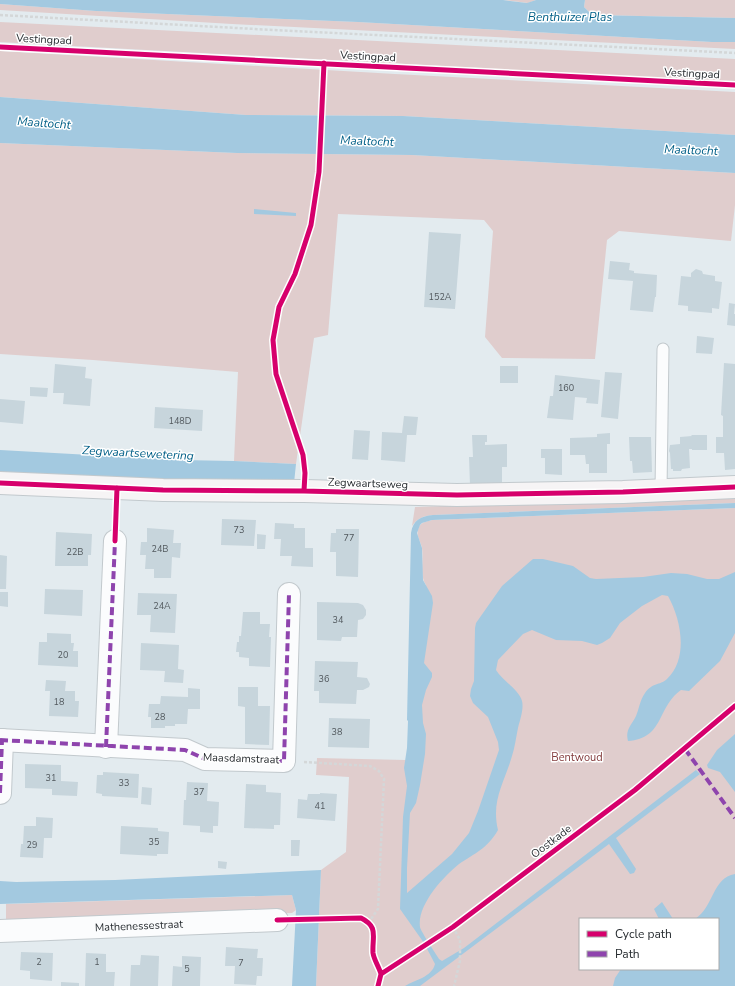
<svg xmlns="http://www.w3.org/2000/svg" width="735" height="986" font-family="'Nunito Sans',sans-serif">
<style>
.green{fill:#e0cdcd;fill-rule:evenodd}
.water{fill:#a3c9e0}
.building{fill:#c7d5dc}
.lines{fill:none;stroke-linecap:round;stroke-linejoin:round}
.lane-casing{stroke:#c2c9cd;stroke-width:13}
.street-casing{stroke:#c2c9cd;stroke-width:24}
.secondary-casing{stroke:#c2c9cd;stroke-width:24}
.path{stroke:#d4d7d8;stroke-width:2.5;stroke-dasharray:3 2;stroke-linecap:butt}
.lane{stroke:#fbfcfd;stroke-width:11}
.street{stroke:#fbfcfd;stroke-width:22}
.secondary{stroke:#f6f4f5;stroke-width:22}
.quiet{stroke:#8e44ad;stroke-width:4;stroke-dasharray:8 4;stroke-linecap:butt}
.cycleway-casing{stroke:#fff;stroke-width:8}
.cycleway{stroke:#d6006c;stroke-width:5}
.labels{text-anchor:middle;stroke-width:3;stroke-linejoin:round;paint-order:stroke}
.number-label{font-size:9px;fill:#51585d}
.street-label{font-size:11px;fill:#272c30;stroke:#fff}
.park-label{font-size:11px;fill:#833b3c;stroke:#fff}
.water-label{font-size:12px;font-style:italic;fill:#005f87;stroke:#fff}
</style>
<rect width="100%" height="100%" fill="#e3ebef"/>
<path class="green" d="M503,0H536L528,3Z
M585,0H735V18L592,15L584,7Z
M0,4L96,11L358,22L712,42H735V49L232,24L0,10Z
M0,22L735,59V82L0,42Z
M0,51L395,74L735,92V135L403,116L246,115L0,97Z
M0,143L237,153L412,155L735,173V205L731,241L619,231L607,240L595,359L502,358L485,337L493,231L484,220L338,214L328,335L314,338L296,464L234,461L238,372L93,360L0,354Z
M735,495V503L433,515C423,516 418,518 412,526L415,507Z
M735,508V986H316L321,870L346,852L349,777L316,775L317,758L406,760L405,765L417,766L426,585C419,575 424,561 422,548C421,542 416,536 418,530C420,522 425,522 432,520ZM580,919H718V969H580Z
M292,895L296,910L292,913L6,922V904Z"/>
<path class="water" d="M0,0H503L527,3L536,0H585L584,7L592,15L735,18V42H712L358,22L96,11L0,4Z
M0,97L246,115L403,116L735,135V173L412,155L237,153L0,143Z
M254,209L296,213V216L254,214Z
M0,450L181,460L234,461L296,464L294,483L0,475Z
M735,503V508L432,520L422,523L420,525L417,533L422,548L423,580L432,596L433,603L424,663L432,673V677L426,690L422,705L423,723L426,734L425,754L420,785L416,803L410,813L407,868V893L452,854L469,833L478,811L499,750L498,742L488,717L473,703L470,696L471,689L474,681L475,628L476,623L502,586L533,559H543L573,566L590,578L596,579L643,577L671,573L687,574L707,579H719L735,572V633L720,661L689,691L681,690C656,708 665,738 628,741C625,730 631,726 636,716C639,709 640,700 645,693C653,682 659,686 667,679C689,658 681,619 668,596L662,595L642,606L620,623L610,638L602,643L597,645L582,641L556,640L532,630L523,634L498,660L496,670C502,680 519,690 522,701C524,709 520,720 518,728C516,737 515,747 512,756C504,784 491,800 498,830C487,849 475,853 459,864C443,877 417,905 420,927C420,930 436,954 439,959L442,961L464,948L696,770L700,774L616,838L636,869L634,873L630,874L609,844L420,986H405C415,980 432,977 435,964L424,943L400,909L403,817L407,786L404,768L407,748L408,721L407,720L411,533C413,520 421,516 433,515Z
M735,734V792L720,772L708,768L707,765L717,750Z
M321,870L316,986H292L296,910L292,895L0,904V881L16,882L115,880Z
M735,874V986H613L615,978L621,969H718V919H695C714,907 712,878 735,874Z
M662,902L673,919H659L654,909Z"/>
<path class="building" d="M429,232L461,234L455,309L424,307Z
M610,261L630,263L629,270L634,271V273L657,275L656,297H655L653,312L630,310L633,281L608,279Z
M696,269L702,271L703,274L715,276V281L722,282L719,309L712,308V313L688,311V306L678,305L681,276L691,277V273Z
M729,303L735,304L734,314H735V326L727,325Z
M697,336L714,338L712,354L696,353Z
M724,363L735,364V469L725,470L724,453H716V437H723V416L721,415Z
M55,364L86,367L85,378L92,379L90,406L63,404L64,393H53Z
M500,366H518V383H500Z
M605,372L622,373L618,419L601,417Z
M555,375L600,380L598,404L586,403L587,398L575,397L573,420L547,418L550,396H553Z
M30,387L48,388L47,397L30,396Z
M0,399L25,401L23,424L0,422Z
M155,407L203,410L202,431L154,428Z
M404,416L418,417L416,435H407L405,462L381,460L382,432L402,433Z
M354,430L370,431L368,460L352,459Z
M610,433V444H607V473H589V464H586L585,455H570V438L597,437V434Z
M472,435H487V442H485V445L507,444V467H502V484L470,485L469,457H473Z
M691,435H707V450H692V449H689L690,468L682,469L681,471H673V469H671L670,453L669,451L670,445L680,444V437L692,436Z
M629,437H651L652,472L633,473L632,461H630Z
M541,449H562V475L545,474V458H541Z
M222,519L256,520L254,546L221,545Z
M275,523L294,524V528H305V548H313V567L291,566L292,556H280L281,539H274Z
M147,528L174,530L173,543H181L180,558L172,557L171,578H154V569H145L146,555H140L141,542H147Z
M336,529H359L358,577L336,576V552H330L331,533H336Z
M56,532L92,534L91,555H88V566H55Z
M257,534L266,535L265,549H257Z
M0,555L7,556L6,589H0Z
M45,589L83,590L82,616L44,614Z
M0,592H8V607L0,606Z
M138,593L177,594L175,633L150,632L151,615H137Z
M317,602L358,603L363,605L366,610V615L363,619L358,620L357,637H342L341,641L317,640Z
M243,612H260V624H270L269,637H271L270,667L249,666V658L239,657V652H236L237,642H239V636H241Z
M47,633L71,634V643H74L73,651H78V667L38,665L39,642H47Z
M141,643L179,645L178,669L184,670L183,683L164,682L165,671L140,670Z
M315,661L358,662L357,677L367,678L370,684L369,687L363,690H357L356,704L319,703V691H314Z
M46,680L66,681L65,691H75V701H79L78,717L49,716L50,691H45Z
M238,687H258V706H270L269,745L245,744V707L238,706Z
M188,688L200,689V709H188L187,724H175V726H165V728H151V717H148L149,704H160L161,696L188,697Z
M329,718L370,719L369,748L328,747Z
M25,764L61,765V781L78,782L77,796L52,795V789L25,788Z
M103,772L139,774L138,798L102,796V794L96,793L97,775H103Z
M187,782L208,783L207,801L219,802L218,826H213V833L200,832V826L183,825L184,800H186Z
M246,784L266,785V792L281,793L280,825H274V829L244,828Z
M142,787L152,788L151,805L141,804Z
M320,793L337,794L335,821L297,818L298,799L307,800L308,794H320Z
M36,817L53,818L52,838H44L43,858L20,857L21,844H23L24,826H36Z
M121,826L158,828V831L169,832L168,854H157V856L120,854Z
M291,840H300L299,856H291Z
M218,861L227,862L226,869L218,868Z
M226,947L258,949L257,958H263L262,976H257L256,985L234,984L235,966H225Z
M21,952L53,953L52,981L30,979V971L20,970Z
M86,953L106,954V972H115L114,986H85Z
M141,955L159,956L158,986H130L131,965H140Z
M182,956L201,957L200,986H172L173,966L182,967Z
M61,982L79,983V986H61Z"/>
<g class="lines">
<g class="lane-casing">
<path id="lane" d="M661,490L663,349"/>
</g>
<g class="street-casing">
<g id="street">
<path d="M0,740L185,750L205,759L284,761L289,594"/>
<path d="M106,747L115,541"/>
<path d="M0,793L2,740"/>
<path id="s1" d="M0,931L277,920"/>
</g>
</g>
<g class="secondary-casing">
<path id="secondary" d="M0,483L163,490L304,491L457,495L623,492L735,487"/>
</g>
<path class="path" d="M0,15L255,29L735,53
M304,762L370,766L379,771L384,779L378,909L369,922
M453,927L460,940V961L454,986"/>
<use href="#lane" class="lane"/>
<use href="#street" class="street"/>
<use href="#secondary" class="secondary"/>
<path class="quiet" d="M0,740L185,750L205,759L284,761L289,594
M106,747L115,541
M685,749L735,818
M0,793L2,740"/>
<g class="cycleway-casing">
<path id="cycleway" d="M0,47L735,85
M0,483L163,490L304,491L457,495L623,492L735,487
M304,491L305,473L303,455L276,374L273,340L279,307L295,274L311,225L319,172L324,63
M115,541L117,488
M277,920L361,918C379,927 372,936 373,953C374,960 379,967 381,974
M378,986L381,974L453,927L635,790L735,706"/>
</g>
<use href="#cycleway" class="cycleway"/>
</g>
<g class="labels">
<g class="number-label">
<text x="440" y="300">152A</text>
<text x="566" y="391">160</text>
<text x="180" y="424">148D</text>
<text x="239" y="533">73</text>
<text x="349" y="541">77</text>
<text x="160" y="552">24B</text>
<text x="75" y="555">22B</text>
<text x="162" y="609">24A</text>
<text x="338" y="623">34</text>
<text x="63" y="658">20</text>
<text x="324" y="682">36</text>
<text x="59" y="705">18</text>
<text x="160" y="720">28</text>
<text x="337" y="735">38</text>
<text x="51" y="781">31</text>
<text x="124" y="786">33</text>
<text x="199" y="795">37</text>
<text x="320" y="809">41</text>
<text x="154" y="845">35</text>
<text x="32" y="848">29</text>
<text x="39" y="965">2</text>
<text x="97" y="965">1</text>
<text x="241" y="966">7</text>
<text x="187" y="972">5</text>
</g>
<g class="street-label">
<text transform="translate(44 39) rotate(3)" y="4">Vestingpad</text>
<text transform="translate(368 56) rotate(3)" y="4">Vestingpad</text>
<text transform="translate(692 73) rotate(3)" y="4">Vestingpad</text>
<text transform="translate(368 483) rotate(2)" y="4">Zegwaartseweg</text>
<text transform="translate(241 758) rotate(2)" y="4">Maasdamstraat</text>
<text transform="translate(551 841) rotate(-37)" y="4">Oostkade</text>
<text dy="4" stroke="none"><textPath href="#s1" startOffset="139">Mathenessestraat</textPath></text>
</g>
<g class="park-label">
<text x="577" y="761">Bentwoud</text>
</g>
<g class="water-label">
<text x="570" y="21">Benthuizer Plas</text>
<text transform="translate(44 123) rotate(4)" y="4">Maaltocht</text>
<text transform="translate(367 141) rotate(2)" y="4">Maaltocht</text>
<text transform="translate(691 150) rotate(2)" y="4">Maaltocht</text>
<text transform="translate(138 453) rotate(3)" y="4">Zegwaartsewetering</text>
</g>
</g>
<rect x="579" y="918" width="140" height="52" fill="#ffffff" stroke="#a9abac"/>
<rect x="587" y="931" width="20" height="6" fill="#d6006c" stroke="#a9abac"/>
<text x="615" y="938" font-size="12" fill="#272c30">Cycle path</text>
<rect x="587" y="951" width="20" height="6" fill="#8e44ad" stroke="#a9abac"/>
<text x="615" y="958" font-size="12" fill="#272c30">Path</text>
</svg>
